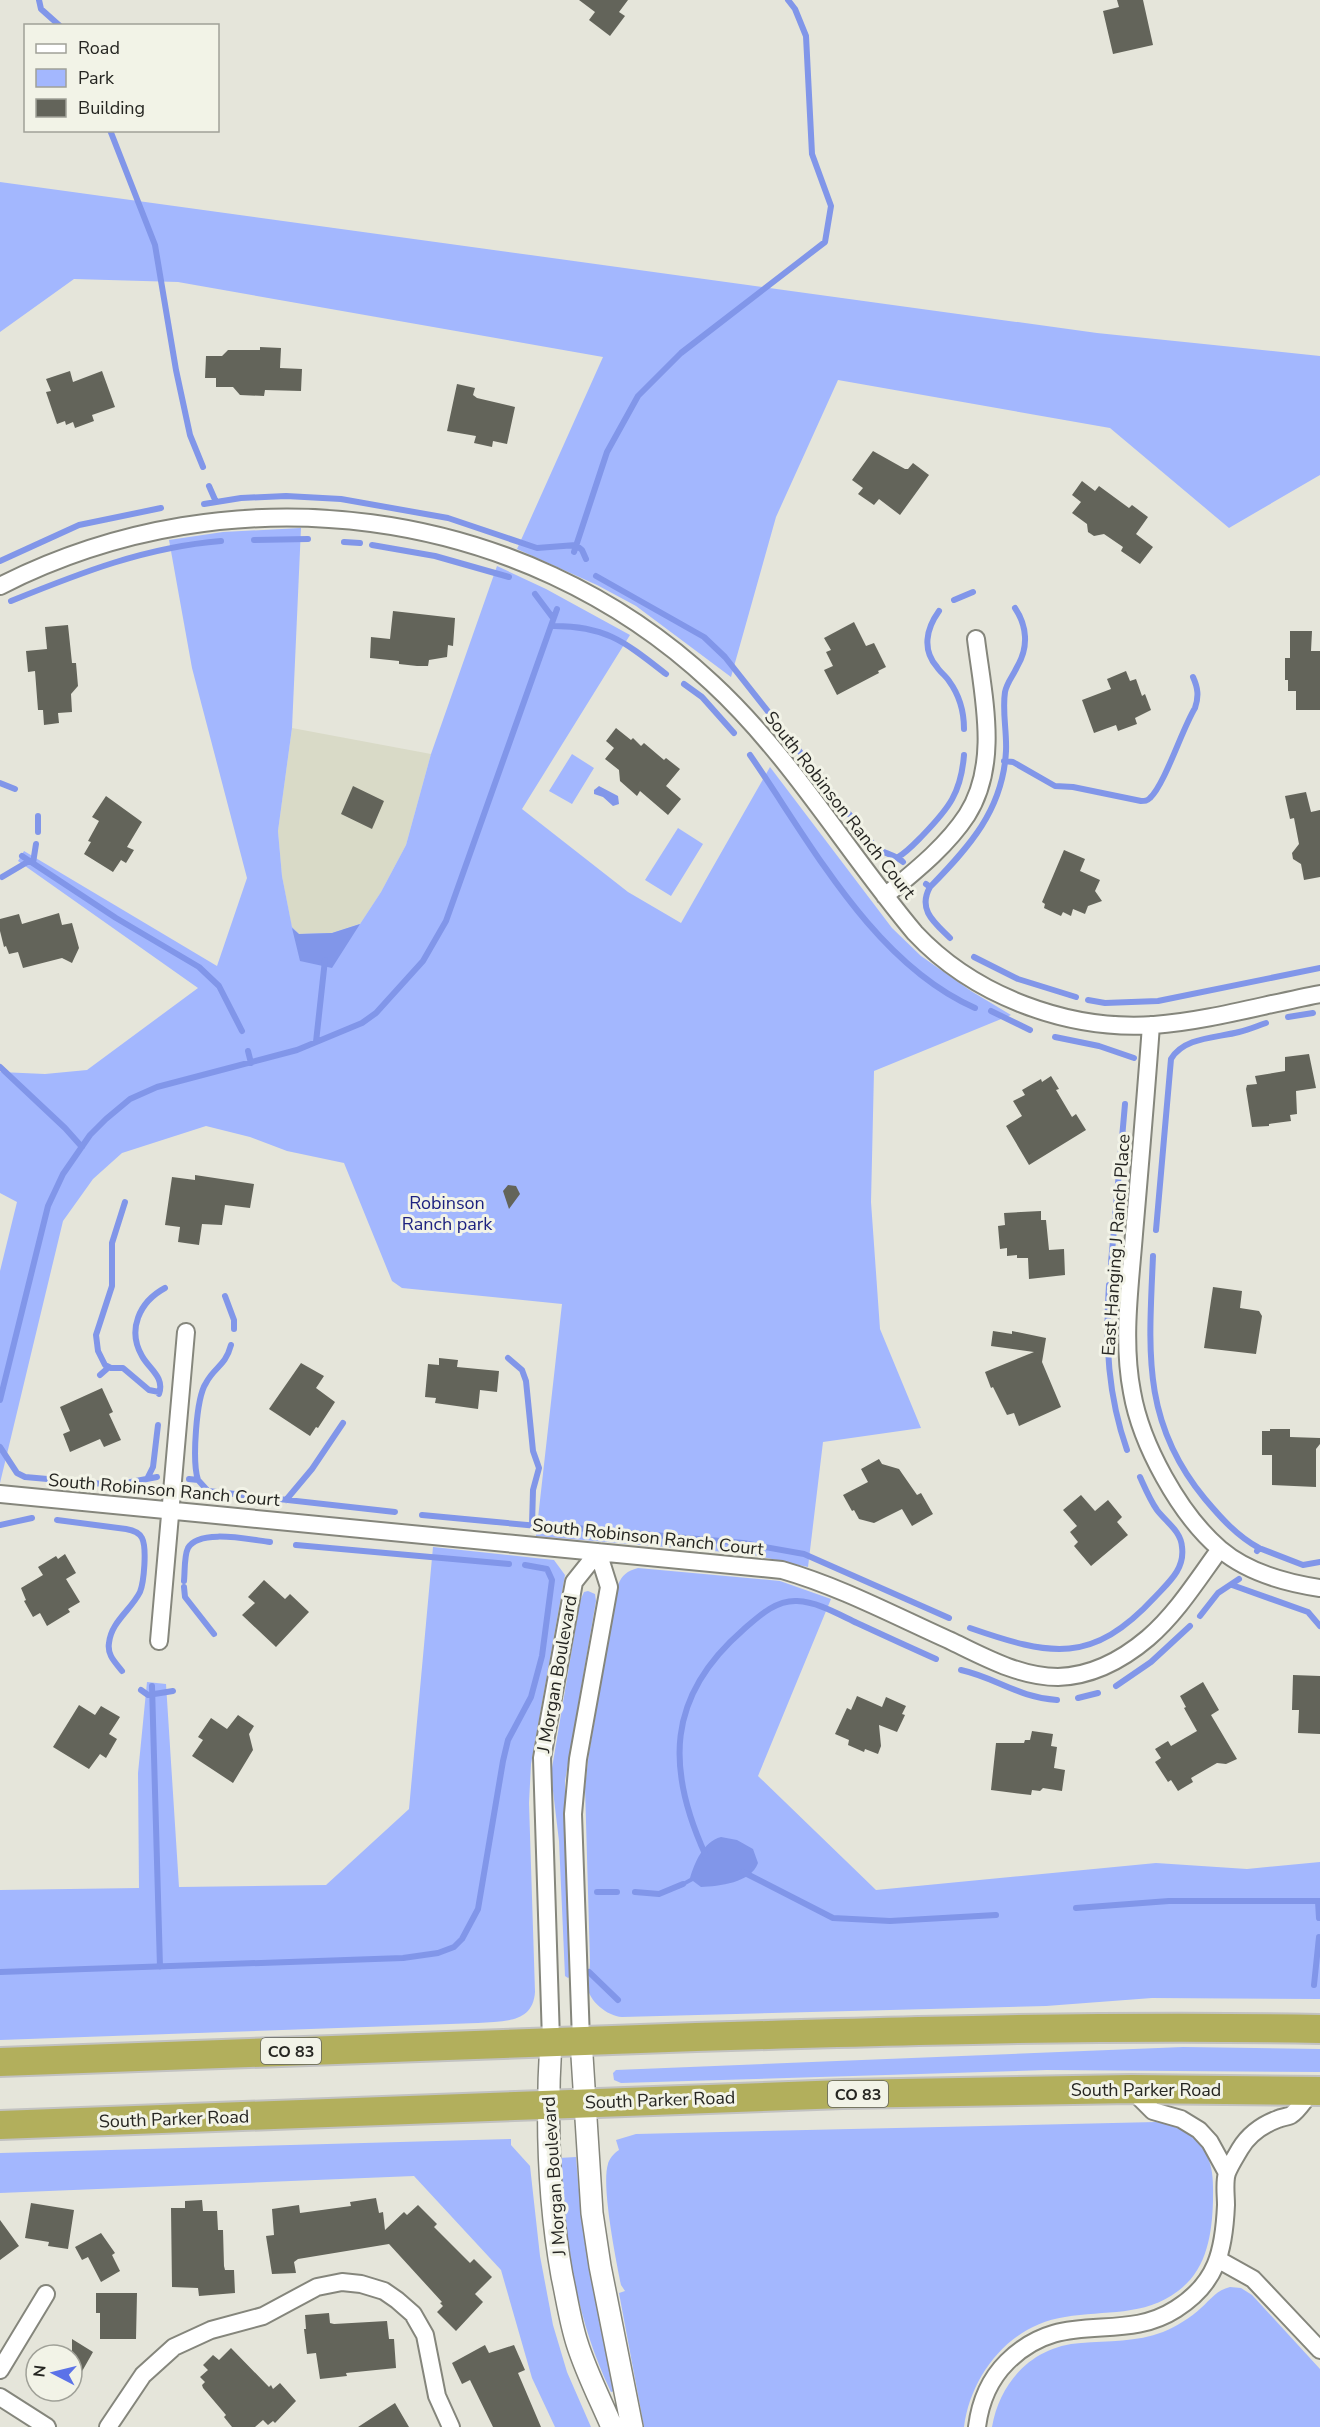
<svg xmlns="http://www.w3.org/2000/svg" width="1320" height="2427" font-family="'Nunito Sans',sans-serif">
<style>
.built{fill:#d9dac7}
.green{fill:#a3b7fe}
.water{fill:#8196e9}
.lines{fill:none;stroke-linecap:round;stroke-linejoin:round}
.stream{stroke:#8196e9;stroke-width:6}
.building{fill:#63645a}
.minor-casing{stroke:#85867c;stroke-width:20}
.tertiary-casing{stroke:#85867c;stroke-width:24}
.trunk-casing{stroke:#c2c2c1;stroke-width:32}
.minor{stroke:#fff;stroke-width:16}
.tertiary{stroke:#fff;stroke-width:21}
.trunk{stroke:#b2af5c;stroke-width:28}
.labels{text-anchor:middle;stroke-width:6;stroke-linejoin:round;paint-order:stroke}
.shield{fill:#f2f3e7;stroke:#63645d;stroke-width:1.5}
.shield-label{font-size:16px;font-weight:bold;fill:#262622}
.street-label{font-size:18px;fill:#262622;stroke:#f2f3e7}
.park-label{font-size:18px;fill:#1d2280;stroke:#f2f3e7}
</style>
<rect width="100%" height="100%" fill="#e5e5da"/>
<path class="built" d="M292,728L431,754L406,845L381,892L360,924L332,933L299,934L292,928L282,876L278,831Z"/>
<path class="green" d="M0,182L1097,333L1320,356V475L1229,528L1110,428L838,380L776,517L731,677L636,606L597,585L517,549L603,357L178,282L74,279L0,332Z
M301,528L292,728L278,831L282,876L292,927L299,934L332,933L360,924L381,892L406,845L431,754L497,566L546,589L630,635L522,809L628,892L681,923L770,767L892,928L921,956L971,991L1011,1015L874,1071L871,1202L880,1329L921,1428L823,1442L808,1567L749,1554L536,1536L562,1304L402,1288L392,1281L344,1163L287,1151L250,1137L206,1126L122,1153L93,1179L63,1221L0,1483V1271L17,1202L0,1193V1072L45,1074L87,1070L198,988L18,861L24,851L217,966L247,878L192,668L169,540L223,532Z
M572,754L594,768L572,804L549,791Z
M678,828L703,844L671,896L645,880Z
M433,1547L554,1560L565,1575L531,1764L529,1803L535,1992C533,2024 502,2021 478,2023L0,2040V1890L139,1888L138,1773L147,1682L166,1684L179,1887L326,1885L409,1809Z
M638,1568L780,1581L831,1599L758,1776L876,1890L1156,1863L1247,1869L1320,1862V1999L1152,1998L1046,2006L622,2017C607,2016 589,2001 587,1986C587,1978 590,1970 590,1962L585,1787L589,1753L618,1585C622,1575 627,1571 638,1568Z
M588,1591L595,1594L596,1601L565,1781V1823L571,1976L568,1978L565,1976L559,1841L551,1774L580,1601L584,1592Z
M1183,2047L1320,2049V2072L1047,2070L621,2083L614,2080L613,2073L616,2070Z
M1156,2122C1177,2125 1198,2136 1207,2156C1214,2170 1213,2186 1213,2201C1212,2234 1207,2270 1178,2291C1144,2317 1105,2310 1065,2317C1010,2325 971,2374 964,2427H644L619,2293L625,2291L621,2285C616,2260 601,2185 608,2164C609,2159 614,2153 619,2150L616,2140L636,2134Z
M511,2139V2145L530,2166L540,2256L553,2325L567,2372L591,2427H555L532,2378L501,2270L414,2176L0,2193V2153Z
M576,2157C582,2237 597,2313 615,2391L611,2392C575,2317 565,2240 559,2158Z
M1230,2287L1241,2288L1252,2295L1320,2369V2427H992C1000,2381 1033,2346 1081,2343C1108,2341 1137,2342 1163,2332C1177,2326 1190,2318 1201,2308C1211,2299 1217,2290 1230,2287Z"/>
<path class="water" d="M599,786L618,796L619,804L613,806L603,797L594,794V790Z
M360,924L332,968L300,961L292,928L299,934L332,933Z
M721,1837L737,1840L753,1849L758,1863C751,1883 719,1886 701,1887L693,1881L678,1889L676,1886L690,1878C695,1862 703,1842 721,1837Z"/>
<g class="lines">
<path class="stream" d="M39,0L41,9L60,26
M110,130L155,245L176,370L190,435L203,467
M209,486L216,502
M204,504L241,498L286,496L341,499L448,518L537,548L576,545L582,550L586,559
M254,540L308,539
M344,542L360,543
M372,545L435,556L509,577
M574,552L607,452L638,396L681,353L825,242L831,206L812,154L806,36L795,9L788,0
M0,561L79,525L161,508
M596,576L704,637L725,657L876,848C885,854 896,855 903,862
M535,594L553,618
M954,600L973,592
M11,601C80,573 146,547 221,541
M939,611C926,629 922,650 937,667C940,672 946,676 949,681C960,696 964,711 964,729
M551,626C605,625 625,642 666,674
M684,684L702,697L734,733
M750,755C811,843 873,963 975,1008
M1004,761L1013,762L1055,786L1073,787L1141,801C1145,801 1147,801 1150,798C1165,784 1182,729 1195,708C1199,696 1198,688 1193,677
M0,783L15,789
M38,816V832
M22,856L116,918L199,967L219,986L242,1031
M898,857C907,852 915,843 923,835C949,808 961,793 964,755
M33,863L36,844
M2,877L29,861
M926,884L930,887C917,910 935,923 950,938
M930,887C969,847 1003,810 1006,751C1007,732 1002,711 1005,692C1007,682 1013,676 1017,667C1029,647 1027,626 1015,608
M974,957L1018,979L1076,997
M1088,1000L1105,1003L1158,1001L1320,968
M991,1011L1030,1030
M1288,1017L1313,1013
M1055,1037L1099,1046L1134,1058
M316,1042L325,960
M248,1051L251,1063
M0,1067L65,1128L82,1147
M125,1202L112,1243V1286L96,1335L98,1351L105,1365L111,1368H123L149,1390L159,1392
M1156,1230L1171,1059C1184,1037 1216,1038 1239,1032C1248,1030 1257,1026 1266,1023
M1153,1256C1149,1350 1141,1422 1205,1499C1221,1518 1237,1536 1259,1548
M1111,1263L1125,1104
M1109,1285C1105,1343 1108,1396 1127,1450
M225,1296L234,1320V1329
M508,1358L522,1370L526,1381L533,1451L539,1468L533,1490L532,1525
M100,1375L109,1367
M159,1394C165,1377 149,1369 142,1356C127,1330 139,1302 165,1288
M0,1400L48,1206L63,1174L90,1135L106,1119L130,1099L157,1087L297,1050L362,1023L376,1013L423,961L446,921L557,609
M0,1447L17,1473L25,1477L115,1485L157,1477
M148,1477L153,1467L158,1425
M189,1479L198,1480L208,1491L395,1512
M198,1480C192,1462 196,1398 206,1383C215,1366 225,1367 231,1345
M286,1500L312,1469L343,1423
M422,1515L538,1526
M57,1520L126,1529C132,1530 139,1532 142,1538C147,1548 144,1582 140,1592C131,1610 111,1622 109,1643C107,1655 115,1662 122,1671
M0,1525L32,1518
M554,1526L743,1543L804,1554L949,1618
M296,1545L509,1564
M1257,1551L1259,1548L1303,1565L1320,1562
M184,1581C185,1571 184,1556 188,1548C199,1528 251,1540 270,1542
M1232,1585L1308,1612L1320,1626
M184,1587L185,1597L214,1634
M1200,1616L1218,1593L1239,1579
M970,1628C1051,1656 1092,1665 1155,1597C1169,1582 1185,1569 1182,1547C1181,1531 1166,1522 1157,1510C1150,1500 1145,1488 1140,1477
M961,1670C997,1678 1017,1697 1057,1700
M152,1686L160,1967
M1116,1686L1151,1662L1190,1626
M141,1690L148,1695L173,1691
M1078,1698L1098,1693
M706,1856C666,1769 666,1697 743,1630C758,1617 775,1600 797,1601C818,1602 838,1614 857,1623C883,1635 909,1647 936,1659
M743,1872L833,1918L890,1921L996,1915
M597,1892H617
M635,1892L659,1894L683,1884
M1318,1901L1319,1918
M1076,1908L1169,1901H1320
M0,1972L403,1958L438,1953L454,1947L462,1939L478,1909L503,1761L508,1740L531,1697L542,1656L552,1580L547,1569L525,1565
M589,1972L618,2000
M1314,1985L1319,1937"/>
</g>
<path class="building" d="M579,0H628L619,12L625,16L610,36L589,20L595,12Z
M1117,0H1143L1153,45L1113,54L1103,11L1119,7Z
M260,347L281,348L280,368L302,369L301,391L265,390L264,396L240,395L233,387H216V378H205L206,356H222L228,350H260Z
M70,371L73,382L102,371L115,407L92,415L94,421L75,428L73,422L66,425L65,421L57,424L46,392L51,391L46,379Z
M457,384L475,388L473,395L477,398L515,407L507,444L493,441L492,447L474,443L476,436L447,431Z
M873,451L905,469H908L913,463L929,475L900,515L879,499L874,505L858,494L863,488L852,480Z
M1082,481L1095,491L1099,486L1129,508L1132,505L1148,517L1136,534L1153,547L1140,564L1121,551L1123,547L1104,534L1094,536L1088,532L1087,524L1072,513L1081,502L1072,495Z
M393,611L455,618L453,646L448,645L447,657L429,660L428,666H417L399,664V661L370,658L371,637L390,639Z
M854,622L866,646L874,643L886,667L878,671L879,673L837,695L824,670L833,666L826,652L831,650L824,638Z
M68,625L72,663H76L78,686L71,694L72,712L58,713L59,723L44,725L43,710H38L35,671L28,672L26,651L47,649L45,627Z
M1290,631H1312L1311,651H1320V710H1296V691H1288V680H1285V658H1290Z
M1126,671L1130,681L1136,679L1142,696L1145,694L1151,710L1135,718L1137,724L1118,731L1116,725L1094,733L1082,700L1111,689L1107,679Z
M616,728L631,740L633,738L641,746L644,743L664,760L666,758L680,769L666,786L681,799L668,815L640,791L637,796L620,781L619,770L605,759L614,748L606,741Z
M353,786L384,801L372,829L341,814Z
M1306,792L1311,812L1320,810V877L1304,880L1301,864L1293,859L1292,853L1299,844L1294,818L1290,819L1285,796Z
M106,796L142,822L127,847L134,850L126,863L121,860L113,872L84,854L91,842L88,841L99,821L92,817Z
M1064,850L1085,859L1080,871L1100,880L1095,891L1102,901L1088,906L1085,914L1073,909L1071,916L1063,912L1061,916L1044,908L1045,904L1042,902Z
M59,913L62,925L72,923L79,948L72,963L62,958L23,968L18,952L9,954L6,946L4,947L0,931V919L19,914L22,924Z
M1309,1054L1316,1088L1296,1091L1297,1114L1290,1115L1291,1121L1269,1124V1126L1252,1127L1246,1089L1247,1085L1257,1084L1255,1076L1285,1071V1057Z
M1051,1076L1059,1089L1056,1090L1072,1117L1076,1114L1086,1130L1029,1165L1006,1126L1022,1116L1013,1101L1025,1095L1022,1090L1041,1079L1042,1082Z
M195,1175L254,1184L250,1208L225,1205L222,1225L202,1224L199,1245L178,1242L180,1227L165,1225L172,1177L195,1180Z
M508,1185L516,1186L520,1194L509,1209L503,1191Z
M1041,1211V1220H1046L1049,1250L1064,1249L1065,1275L1029,1279L1028,1258H1017V1255L1007,1256V1248L1000,1249L998,1226L1005,1225L1004,1213Z
M1213,1287L1242,1291L1240,1308L1259,1311L1262,1316L1256,1354L1204,1348Z
M993,1331L1012,1334V1331L1046,1338L1042,1362L1061,1407L1019,1426L1014,1413L1007,1415L993,1387L991,1388L985,1372L1034,1352L991,1346Z
M439,1358L458,1360L457,1367L499,1371L497,1392L480,1390L478,1409L435,1403L436,1398L425,1397L428,1364L439,1365Z
M301,1363L324,1376L316,1388L335,1402L318,1428L316,1427L310,1436L269,1409Z
M102,1388L113,1412L109,1414L121,1440L104,1447L100,1439L70,1452L63,1434L70,1431L60,1407Z
M1270,1429H1290V1437L1320,1438V1444L1316,1449V1487L1272,1485V1455H1262V1431H1270Z
M879,1459L882,1464L899,1469L917,1495L921,1493L933,1514L912,1526L902,1509L874,1523L859,1519L854,1510L852,1511L843,1495L868,1482L861,1469Z
M1081,1495L1095,1511L1108,1500L1122,1517L1117,1522L1128,1535L1091,1566L1074,1546L1078,1542L1070,1532L1077,1526L1063,1510Z
M65,1554L76,1573L66,1579L80,1602L68,1609L70,1612L47,1626L40,1613L33,1617L24,1601L26,1600L21,1588L43,1575L38,1567L56,1556L58,1559Z
M264,1580L285,1599L290,1594L309,1612L276,1647L242,1615L255,1603L248,1597Z
M1293,1675L1320,1676V1734L1298,1733L1299,1710H1292Z
M1203,1682L1219,1710L1211,1715L1237,1759L1226,1764L1217,1763L1191,1778L1193,1782L1178,1791L1171,1780L1168,1782L1155,1762L1161,1758L1155,1749L1168,1741L1171,1746L1197,1731L1184,1708L1186,1707L1180,1696Z
M857,1696L882,1707L886,1697L906,1706L902,1714L905,1715L897,1732L879,1725L881,1746L878,1754L865,1749L864,1752L848,1745L849,1740L835,1734L847,1708L851,1710Z
M79,1705L95,1715L101,1706L120,1717L109,1734L117,1739L106,1758L100,1754L89,1769L53,1747Z
M238,1715L254,1726L249,1734L253,1750L233,1783L192,1756L203,1740L198,1737L211,1718L227,1729Z
M1032,1731L1053,1734L1051,1746L1057,1747L1054,1768L1065,1770L1062,1791L1043,1788L1040,1791L1032,1790L1031,1795L991,1790L996,1743H1024L1025,1740H1030Z
M376,2198L379,2213L383,2212L385,2230L404,2212L407,2215L418,2205L437,2224L434,2227L470,2263L474,2259L492,2277L475,2294L483,2302L456,2331L437,2312L443,2306L440,2303L442,2302L389,2244L298,2259L294,2262L296,2273L272,2274L266,2236L274,2235L272,2209L299,2205L300,2213L351,2206L350,2202Z
M202,2200L203,2211H217L218,2230H223L224,2266L225,2270H234L235,2293L199,2296L198,2288L172,2287L171,2208H185V2201Z
M31,2203L74,2210L68,2249L48,2246L49,2242L25,2238Z
M0,2220L19,2246L0,2260Z
M101,2233L115,2253L112,2255L120,2271L101,2282L88,2257L82,2260L75,2247Z
M96,2293H137L136,2339H100V2313H96Z
M329,2313L330,2323L334,2324L387,2321L389,2339H394L396,2368L346,2373L347,2376L320,2379L316,2353L307,2354L304,2329H306L305,2315Z
M72,2339L93,2352L72,2389Z
M485,2345L489,2353L514,2345L525,2370L518,2373L541,2427H493L470,2380L462,2384L452,2363Z
M231,2348L269,2387L271,2385L273,2389L280,2383L296,2401L275,2423L273,2421L268,2425L263,2420L255,2427H232L224,2417L226,2415L203,2388L202,2385L205,2382L200,2377L208,2370L203,2365L213,2355L219,2360Z
M395,2403L409,2427H358Z"/>
<g class="lines">
<g class="minor-casing">
<path id="minor" d="M0,586C232,468 521,504 712,683C791,756 846,851 915,933C974,996 1068,1031 1154,1025C1209,1021 1266,1004 1320,994
M885,896C914,872 946,847 967,815C1000,763 983,696 976,639
M1151,1025C1146,1095 1140,1164 1134,1234C1130,1286 1122,1340 1132,1392C1141,1444 1179,1514 1220,1549C1247,1572 1286,1583 1320,1588
M0,1494L782,1570C841,1587 895,1616 951,1641C984,1657 1020,1677 1058,1677C1093,1676 1122,1660 1148,1638C1177,1613 1198,1579 1220,1549
M159,1641L186,1332
M551,2040L542,1758L574,1582L598,1552
M581,2040L573,1814L578,1759L609,1587L598,1552
M1131,2089L1153,2111L1181,2119L1199,2130L1210,2142L1227,2173
M1219,2260L1253,2279L1320,2350
M0,2370L46,2294
M0,2397L47,2427
M108,2427L143,2375L174,2347L211,2330L263,2316L317,2287L342,2282L361,2284L384,2291L397,2300L413,2314L425,2335L437,2396L451,2427
M977,2427C980,2403 989,2380 1007,2362C1063,2306 1120,2345 1176,2309C1217,2283 1224,2251 1226,2205C1226,2195 1224,2182 1227,2173C1230,2165 1236,2156 1240,2149C1249,2134 1262,2125 1278,2119C1282,2117 1288,2117 1291,2115C1299,2110 1306,2097 1312,2091"/>
</g>
<g class="tertiary-casing">
<path id="tertiary" d="M551,2040C546,2120 548,2198 562,2276C567,2299 570,2321 577,2343C586,2372 600,2399 612,2427
M581,2040L592,2213L600,2266L632,2427"/>
</g>
<g class="trunk-casing">
<path id="trunk" d="M0,2062C232,2053 464,2044 696,2037C904,2031 1112,2025 1320,2029
M0,2125L843,2094L1131,2089L1320,2091"/>
</g>
<use href="#minor" class="minor"/>
<use href="#tertiary" class="tertiary"/>
<use href="#trunk" class="trunk"/>
</g>
<g class="labels">
<g class="shield">
<rect x="261" y="2038" width="60" height="26" rx="4.5"/>
<rect x="828" y="2081" width="60" height="26" rx="4.5"/>
</g>
<g class="shield-label">
<text x="291" y="2057">CO 83</text>
<text x="858" y="2100">CO 83</text>
</g>
<g class="street-label">
<text transform="translate(840 805) rotate(52)" y="6">South Robinson Ranch Court</text>
<text transform="translate(1116 1245) rotate(-86)" y="6">East Hanging J Ranch Place</text>
<text transform="translate(164 1490) rotate(5)" y="6">South Robinson Ranch Court</text>
<text transform="translate(648 1537) rotate(6)" y="6">South Robinson Ranch Court</text>
<text transform="translate(557 1674) rotate(-80)" y="6">J Morgan Boulevard</text>
<text x="1146" y="2096">South Parker Road</text>
<text transform="translate(660 2100) rotate(-2)" y="6">South Parker Road</text>
<text transform="translate(174 2119) rotate(-2)" y="6">South Parker Road</text>
<text transform="translate(554 2176) rotate(-94)" y="6">J Morgan Boulevard</text>
</g>
<g class="park-label">
<text x="447" y="1209">Robinson<tspan x="447" dy="21">Ranch park</tspan></text>
</g>
</g>
<rect x="24" y="24" width="195" height="108" fill="#f2f3e7" stroke="#a0a198" stroke-width="1.5"/>
<rect x="36" y="44" width="30" height="9" fill="#ffffff" stroke="#a0a198" stroke-width="1.5"/>
<text x="78" y="54" font-size="18" fill="#262622">Road</text>
<rect x="36" y="69" width="30" height="18" fill="#a3b7fe" stroke="#a0a198" stroke-width="1.5"/>
<text x="78" y="84" font-size="18" fill="#262622">Park</text>
<rect x="36" y="99" width="30" height="18" fill="#63645a" stroke="#a0a198" stroke-width="1.5"/>
<text x="78" y="114" font-size="18" fill="#262622">Building</text>
<g transform="translate(54 2373) rotate(277)"><circle r="28" fill="#f2f3e7" stroke="#a0a198" stroke-width="1.5"/>
<path d="M0-4.5L10 22L0 15L-10 22Z" fill="#5b72e8"/>
<text y="-9" font-size="16" font-weight="bold" text-anchor="middle" fill="#262622">N</text>
</g>
</svg>
